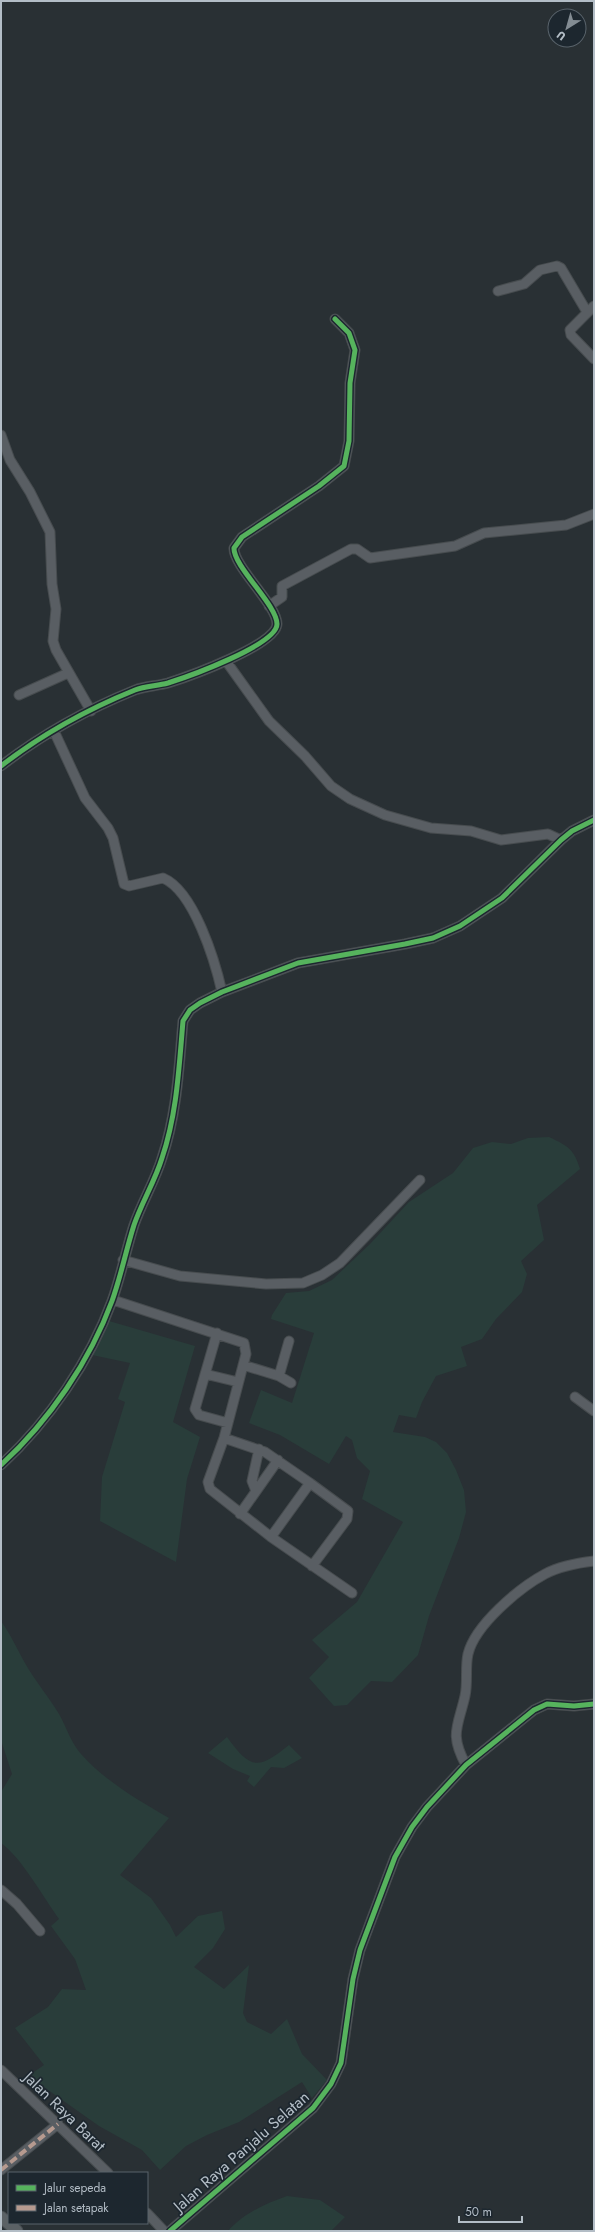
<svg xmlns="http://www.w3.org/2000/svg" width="595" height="2232" font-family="Jost,sans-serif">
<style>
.green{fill:#293d3a}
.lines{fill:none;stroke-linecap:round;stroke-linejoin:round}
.minor-casing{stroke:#474c4f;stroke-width:11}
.major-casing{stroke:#474d51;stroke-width:13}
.minor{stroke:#595e63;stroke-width:9}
.major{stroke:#5b6165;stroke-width:11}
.quiet{stroke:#b69a8f;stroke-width:4;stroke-dasharray:8 4;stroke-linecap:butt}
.cycleway-casing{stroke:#1d272f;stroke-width:8}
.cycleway{stroke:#56b35d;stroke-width:5}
.labels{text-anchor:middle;stroke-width:3.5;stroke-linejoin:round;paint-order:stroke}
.street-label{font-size:16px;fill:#b3bdc6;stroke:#1d272f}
</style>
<rect width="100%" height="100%" fill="#293034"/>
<path class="green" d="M549,1137C568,1146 574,1149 580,1169L537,1205L544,1240L521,1261L527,1274L522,1292L496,1319L482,1339L461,1347L467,1366L436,1376L422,1402L416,1418L399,1415L393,1432L425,1437L436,1442L447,1453L456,1470L464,1490L466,1512L459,1538L429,1616L418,1655L392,1682L371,1681L347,1705L334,1706L309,1678L329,1657L312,1640L357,1602L403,1522L362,1499L370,1471L357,1458L352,1440L346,1436L329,1464L280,1435L249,1423L261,1390L292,1403L314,1333L271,1319L272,1315L286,1293L309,1291L332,1280L370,1244L409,1202L453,1173L473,1148L492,1142L511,1144L528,1138Z
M109,1321L195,1346L173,1422L200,1437L187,1479L176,1562L100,1521L102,1477L125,1402L118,1399L130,1363L92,1355Z
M1,1621C11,1635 17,1649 25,1663C35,1681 49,1697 59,1714C66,1726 71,1743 81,1754C105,1781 138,1800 169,1818L120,1875L151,1898L170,1925L176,1937L198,1916L222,1911L225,1929L213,1948L194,1967L224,1989L249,1965L243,2013L247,2022L271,2034L287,2019L302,2054L327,2080L312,2098L302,2082L239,2122L207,2135L186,2146L160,2170L142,2150L99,2126L41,2085L31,2074L44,2065L15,2028L48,2007L62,1989L86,1990L75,1959L51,1926L59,1919C44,1898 21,1857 1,1843V1792L12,1774L1,1740Z
M227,1737C251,1770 258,1770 289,1745L302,1758L284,1768L271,1767L254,1787L247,1781L250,1776L233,1769L208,1753Z
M287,2196L320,2200L345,2217L331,2231H228C244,2213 265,2204 287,2196Z"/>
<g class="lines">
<g class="minor-casing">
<path id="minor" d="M498,291L524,284L540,270L557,266L561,268L587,312
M594,306L570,330L571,335L594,359
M1,435L10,460L30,492L50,532L52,584L56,609L53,641L56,650L91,711
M269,606L282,597V586L351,549H357L370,558L455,546L484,533L566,525L594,514
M226,661L269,721L305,756L331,786L350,799L385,815L431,828L471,831L501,840L548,834L561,840
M19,695L68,673
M54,731L85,798L108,828L113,838L124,884L129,886L163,878C194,891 215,961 222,992
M1,766C41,735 88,709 135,690C145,686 157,686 168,683C187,677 277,645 277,624C277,605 233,566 234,548L242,537L319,486L344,466L349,441L350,383L355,350L349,333L335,319
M123,1260L180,1276L266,1284L303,1283L322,1275L340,1263L420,1180
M113,1300L244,1343L246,1354L224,1438L208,1482L210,1489L271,1537L352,1593
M217,1333L195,1409L199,1415L228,1423
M243,1365L279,1376L291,1383
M205,1374L238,1382
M279,1376L289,1341
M575,1397L594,1411
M224,1438L265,1452L310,1483L348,1511L347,1519L312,1566
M1,1465C49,1421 90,1361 112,1301C121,1276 126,1250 134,1225C142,1202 155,1181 162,1158C177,1114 179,1067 183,1021L190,1010L200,1003L222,992L298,963L405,944L433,938L460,926L502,898L561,840L572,831L594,820
M256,1491L252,1481L259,1449
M240,1514L278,1460
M271,1537L310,1483
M466,1765C449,1734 458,1727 465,1696C468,1682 465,1667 468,1654C475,1625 519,1588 545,1574C560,1566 577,1563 594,1561
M1,1890L17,1904L40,1931
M1,2070L108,2173
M1,2170L58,2124
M147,2213L164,2231
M170,2231L313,2108L331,2084L341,2063L353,1979L360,1950L395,1857L412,1827L427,1807L466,1765L534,1710L547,1704L574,1706L594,1704"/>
</g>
<g class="major-casing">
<path id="major" d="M1,2217L17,2231"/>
</g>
<use href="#minor" class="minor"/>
<use href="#major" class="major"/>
<path class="quiet" d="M1,2170L58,2124"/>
<g class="cycleway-casing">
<path id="cycleway" d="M1,766C41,735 88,709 135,690C145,686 157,686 168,683C187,677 277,645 277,624C277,605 233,566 234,548L242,537L319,486L344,466L349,441L350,383L355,350L349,333L335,319
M1,1465C49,1421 90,1361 112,1301C121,1276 126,1250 134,1225C142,1202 155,1181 162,1158C177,1114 179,1067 183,1021L190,1010L200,1003L222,992L298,963L405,944L433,938L460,926L502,898L561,840L572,831L594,820
M170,2231L313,2108L331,2084L341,2063L353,1979L360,1950L395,1857L412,1827L427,1807L466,1765L534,1710L547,1704L574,1706L594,1704"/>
</g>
<use href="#cycleway" class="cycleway"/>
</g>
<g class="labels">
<g class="street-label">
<text transform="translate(65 2111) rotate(44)" y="6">Jalan Raya Barat</text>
<text transform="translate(241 2151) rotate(-41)" y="6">Jalan Raya Panjalu Selatan</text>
</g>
</g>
<rect width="595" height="2232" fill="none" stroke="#b3bdc6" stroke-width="4"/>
<rect x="8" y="2172" width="140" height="52" fill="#1d272f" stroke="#59636b"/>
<rect x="16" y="2185" width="20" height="6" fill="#56b35d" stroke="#59636b"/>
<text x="44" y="2192" font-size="12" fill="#b3bdc6">Jalur sepeda</text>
<rect x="16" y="2205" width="20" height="6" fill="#b69a8f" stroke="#59636b"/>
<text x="44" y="2212" font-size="12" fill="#b3bdc6">Jalan setapak</text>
<g transform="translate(567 28) rotate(217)"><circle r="19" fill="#1d272f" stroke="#59636b"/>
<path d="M0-3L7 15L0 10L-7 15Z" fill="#838c93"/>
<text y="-6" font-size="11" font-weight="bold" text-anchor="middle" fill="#b3bdc6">U</text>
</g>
<path d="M459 2216v6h63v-6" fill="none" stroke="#b3bdc6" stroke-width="2"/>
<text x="465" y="2216" font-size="12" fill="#b3bdc6" stroke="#1d272f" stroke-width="3" paint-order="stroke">50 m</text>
</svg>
